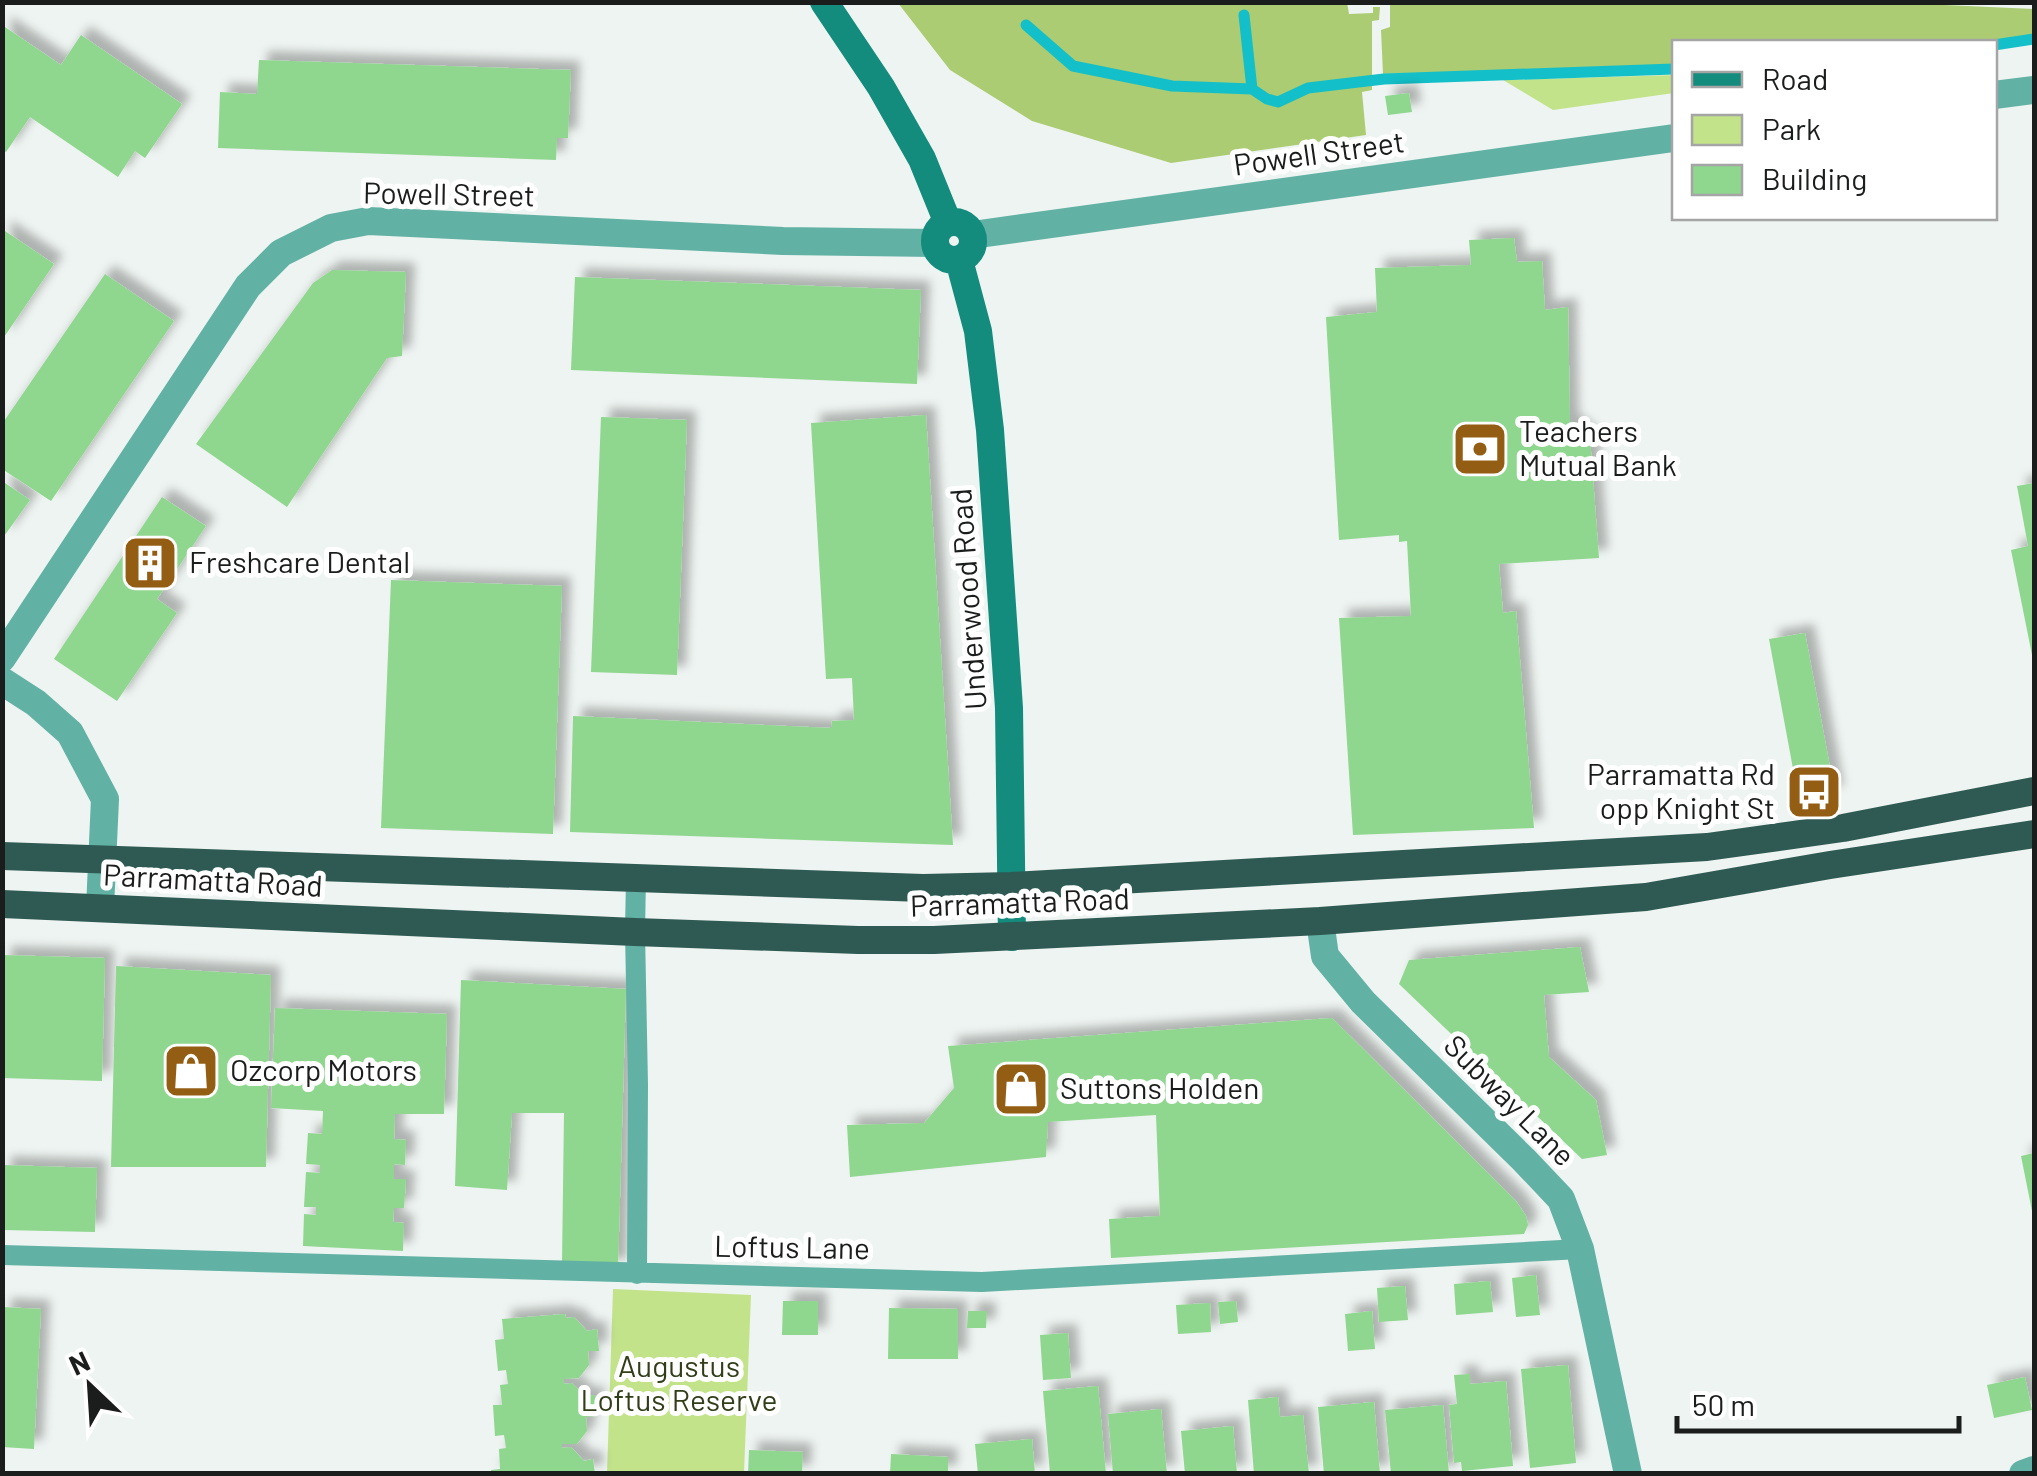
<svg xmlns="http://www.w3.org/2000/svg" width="2037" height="1476" font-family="Barlow,sans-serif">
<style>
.green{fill:#c2e38a}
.forest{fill:#abcc72}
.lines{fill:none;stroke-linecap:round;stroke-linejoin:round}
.stream{stroke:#13bfc8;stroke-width:11}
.building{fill:#8fd68f;filter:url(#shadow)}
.service{stroke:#61b1a4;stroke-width:20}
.minor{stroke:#61b1a4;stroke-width:28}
.tertiary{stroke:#61b1a4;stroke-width:28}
.secondary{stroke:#138b7d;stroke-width:28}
.trunk{stroke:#2f5a53;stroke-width:28}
.labels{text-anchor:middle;stroke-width:10;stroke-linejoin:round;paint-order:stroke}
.street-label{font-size:30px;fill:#1b1d1c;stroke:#fff}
.poi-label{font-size:30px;fill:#1b1d1c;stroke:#fff;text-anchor:start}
.park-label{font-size:30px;fill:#313e19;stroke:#fff}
</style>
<defs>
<filter id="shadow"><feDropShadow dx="9" dy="-9" stdDeviation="5" flood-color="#0004"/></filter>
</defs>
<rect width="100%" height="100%" fill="#eef4f1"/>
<path class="green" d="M1674,75V93L1553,110L1503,80Z
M613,1289L751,1295L744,1473H607Z"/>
<path class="forest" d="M1347,2L1349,14L1373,13V7H1380L1379,20L1372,21V90L1362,92L1366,135L1171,163L1032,121L950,70L898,3Z
M1390,2H1878L2034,9V37L1991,42H1674V66L1383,74L1381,30L1390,27Z"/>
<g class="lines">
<path class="stream" d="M1244,15L1252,89
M1026,25L1073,66L1172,86L1252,89L1267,99L1278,102L1308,88L1384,79L1674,69
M1994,45L2034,39"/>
</g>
<path class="building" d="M2,25L61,65L81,35L182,104L145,158L135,151L118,177L30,117L6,152L2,150Z
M259,60L571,70L568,138H557L556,160L218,148L220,92L257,94Z
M1409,93L1412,112L1388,115L1385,96Z
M2,229L54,264L2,340Z
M1514,238L1517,262L1542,261L1545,310L1568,307L1570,422L1590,438L1599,558L1499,564L1503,613L1516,611L1534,828L1353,835L1339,618L1411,616L1407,541L1399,542V535L1339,540L1326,317L1377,312L1375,268L1471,265L1469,240Z
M332,270L406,272L402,356L387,358L287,507L196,444L313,283Z
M105,274L174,321L51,501L2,469V424Z
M575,277L921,290L917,384L571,370Z
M926,415L953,845L570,832L573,716L831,728L832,721L854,720L852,678L826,679L811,423Z
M601,417L687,420L677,675L591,672Z
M2,481L30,500L2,539Z
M2034,483V660H2033L2011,550L2028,546L2017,486Z
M162,497L206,526L157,599L177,613L117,701L54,659Z
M391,580L562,586L553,834L381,828Z
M1805,633L1835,794L1799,801L1769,639Z
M1580,947L1589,992L1544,995L1549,1057L1596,1100L1607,1155L1582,1159L1399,984L1409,960Z
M2,955L105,958L102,1081L2,1078Z
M116,966L271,975L266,1167H111Z
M461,980L626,989L618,1268L562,1264L564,1113H512L507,1190L455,1186Z
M275,1008L447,1014L444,1114H395L394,1139L406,1140L405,1165L394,1164V1179H406L404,1208H394L393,1222L404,1223L403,1251L303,1246L304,1214L316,1215V1207H304L306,1172L320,1173V1165L306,1164L308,1133L322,1134L323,1111L271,1108Z
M1332,1018L1516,1201L1526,1216L1528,1225L1524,1234L1111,1258L1109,1219L1160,1216L1156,1115L1048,1122L1046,1157L850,1177L847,1125L924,1123L954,1088L948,1046Z
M2034,1153V1216H2033L2021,1156Z
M2,1165L97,1168L95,1232L2,1230Z
M1536,1275L1540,1315L1516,1317L1512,1278Z
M1490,1281L1493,1312L1456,1315L1454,1284Z
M1405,1286L1408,1320L1379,1322L1377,1288Z
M783,1301H818V1335H782Z
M1236,1301L1238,1322L1220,1324L1218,1302Z
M1210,1303L1211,1332L1178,1334L1176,1305Z
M2,1307L41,1309L34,1449L2,1447Z
M889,1308L958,1309V1359H888Z
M968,1311H987L986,1328H967Z
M1372,1311L1375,1349L1348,1351L1345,1314Z
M565,1314L566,1318L574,1317L587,1331L597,1329L599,1351H588L589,1365L579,1378L564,1379V1384L572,1383L585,1396L595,1395L596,1416L586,1417L587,1431L577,1444H562V1448L571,1447L584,1461L593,1459L595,1474H492L491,1470L500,1469L499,1449L506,1448L504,1435L495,1436L493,1405H502L500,1385L508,1384L506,1370L498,1371L495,1340L504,1339L502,1319Z
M1068,1333L1071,1378L1043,1380L1040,1335Z
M1568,1365L1576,1463L1530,1468L1521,1369Z
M1470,1374V1384L1506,1381L1513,1466L1462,1471L1461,1462L1454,1463L1449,1405L1457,1404L1454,1375Z
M2025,1377L2032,1410L1994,1418L1987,1385Z
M1098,1386L1106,1474H1050L1043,1391Z
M1278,1397L1280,1417L1303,1415L1309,1474H1254L1248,1400Z
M1374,1402L1380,1474H1324L1318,1407Z
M1443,1405L1449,1474H1391L1385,1410Z
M1161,1409L1167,1474H1113L1108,1414Z
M1233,1426L1237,1474H1185L1181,1431Z
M1032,1439L1035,1474H978L975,1444Z
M749,1450L803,1452L802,1474H748Z
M891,1454L948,1457V1474H890Z"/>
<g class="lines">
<path class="service" d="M636,877L635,932L638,1085L637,1274
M2,1255L982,1282L1580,1249"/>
<path class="minor" d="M1994,95L2034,90
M972,235L1674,138
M2,658L248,286L281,253L331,228L368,221L783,241L935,243
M2,681L36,703L70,733L105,799L100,908"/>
<path class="tertiary" d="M1320,921L1325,956L1363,1002L1524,1160L1561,1199L1580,1249L1628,1474
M2023,1474L2034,1470"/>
<path class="secondary" d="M824,2L881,87L922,159L948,223
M935 241a19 19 0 1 1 38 0a19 19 0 1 1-38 0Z
M959,260L978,331L990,430L1009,708L1012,937"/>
<path class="trunk" d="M2,856L923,888L1011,886L1707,847L1843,828L2034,791
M2,904L635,932L858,940H934L1320,921L1646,897L1830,865L2034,834"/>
</g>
<defs>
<g id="bank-square" transform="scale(2.875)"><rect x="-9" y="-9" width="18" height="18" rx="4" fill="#935e13" stroke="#fff"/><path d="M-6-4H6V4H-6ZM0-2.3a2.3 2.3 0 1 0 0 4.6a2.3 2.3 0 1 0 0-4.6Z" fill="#fff"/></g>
<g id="building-square" transform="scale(2.875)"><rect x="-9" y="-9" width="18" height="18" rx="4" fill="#935e13" stroke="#fff"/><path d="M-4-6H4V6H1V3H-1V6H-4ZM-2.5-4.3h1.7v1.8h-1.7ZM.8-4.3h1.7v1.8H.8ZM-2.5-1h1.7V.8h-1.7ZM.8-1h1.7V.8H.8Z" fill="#fff"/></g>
<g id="bus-square" transform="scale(2.875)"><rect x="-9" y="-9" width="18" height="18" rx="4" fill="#935e13" stroke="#fff"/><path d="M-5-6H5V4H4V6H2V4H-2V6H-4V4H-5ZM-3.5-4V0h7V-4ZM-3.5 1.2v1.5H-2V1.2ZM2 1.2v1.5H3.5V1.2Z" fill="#fff"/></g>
<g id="shop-square" transform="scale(2.875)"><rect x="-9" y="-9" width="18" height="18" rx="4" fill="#935e13" stroke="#fff"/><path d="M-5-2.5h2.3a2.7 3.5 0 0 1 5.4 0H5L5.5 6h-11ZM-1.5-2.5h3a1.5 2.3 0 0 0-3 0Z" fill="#fff"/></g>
</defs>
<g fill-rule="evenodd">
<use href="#bank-square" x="1480" y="449"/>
<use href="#building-square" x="150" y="563"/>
<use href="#bus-square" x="1814" y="792"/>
<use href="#shop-square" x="191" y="1071"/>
<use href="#shop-square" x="1021" y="1089"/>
</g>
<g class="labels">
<g class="street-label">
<text transform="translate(1319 154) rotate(-8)" y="10">Powell Street</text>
<text transform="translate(449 195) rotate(1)" y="10">Powell Street</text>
<text transform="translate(969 599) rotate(-94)" y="10">Underwood Road</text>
<text transform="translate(213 881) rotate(3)" y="10">Parramatta Road</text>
<text transform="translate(1020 903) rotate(-2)" y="10">Parramatta Road</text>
<text transform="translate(1509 1101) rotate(45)" y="10">Subway Lane</text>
<text transform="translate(792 1248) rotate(1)" y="10">Loftus Lane</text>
</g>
<g class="poi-label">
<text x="1519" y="442">Teachers<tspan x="1519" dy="34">Mutual Bank</tspan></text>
<text x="189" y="573">Freshcare Dental</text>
<text x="1775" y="785" text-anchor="end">Parramatta Rd<tspan x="1775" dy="34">opp Knight St</tspan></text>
<text x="230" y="1081">Ozcorp Motors</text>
<text x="1060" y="1099">Suttons Holden</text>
</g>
<g class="park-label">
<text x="679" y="1377">Augustus<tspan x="679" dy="34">Loftus Reserve</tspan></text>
</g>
</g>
<rect width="2037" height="1476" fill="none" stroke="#1b1d1c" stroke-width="10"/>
<rect x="1672" y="40" width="325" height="180" fill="#ffffff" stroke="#a4a5a4" stroke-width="2.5"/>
<rect x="1692" y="72" width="50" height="15" fill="#138b7d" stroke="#a4a5a4" stroke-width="2.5"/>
<text x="1762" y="90" font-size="30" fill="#1b1d1c">Road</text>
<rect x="1692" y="115" width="50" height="30" fill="#c2e38a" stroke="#a4a5a4" stroke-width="2.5"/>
<text x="1762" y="140" font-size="30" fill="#1b1d1c">Park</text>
<rect x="1692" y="165" width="50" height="30" fill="#8fd68f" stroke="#a4a5a4" stroke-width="2.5"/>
<text x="1762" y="190" font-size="30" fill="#1b1d1c">Building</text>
<g transform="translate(90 1386) rotate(335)" stroke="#ffffff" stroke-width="8" paint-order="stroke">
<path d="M0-8L18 38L0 25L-18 38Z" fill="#1b1d1c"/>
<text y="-15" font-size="28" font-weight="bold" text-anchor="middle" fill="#1b1d1c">N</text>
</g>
<path d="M1677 1416v15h282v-15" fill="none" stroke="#1b1d1c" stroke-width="5"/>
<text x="1692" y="1416" font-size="30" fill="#1b1d1c" stroke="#ffffff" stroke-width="8" paint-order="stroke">50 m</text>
</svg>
